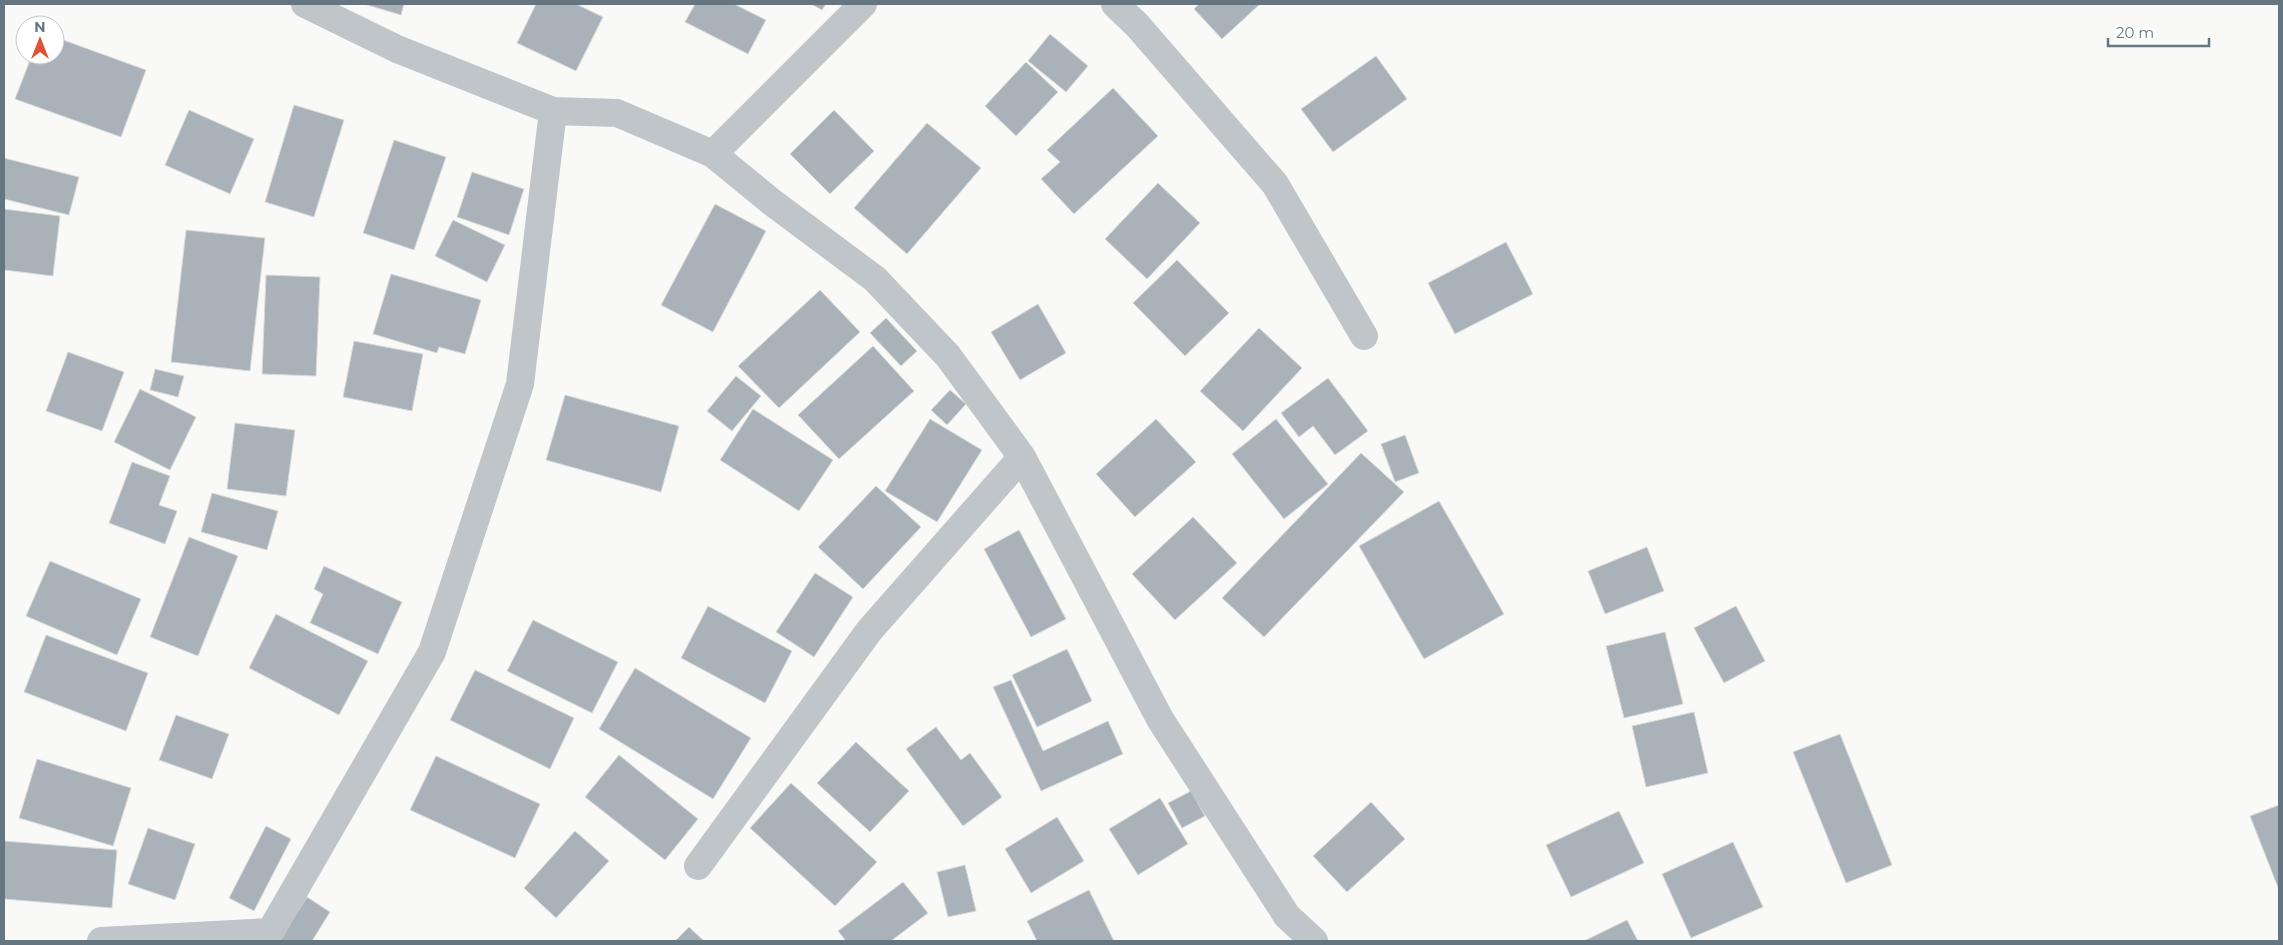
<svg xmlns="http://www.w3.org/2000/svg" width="2283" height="945" font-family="Montserrat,sans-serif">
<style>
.building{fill:#a9b2b8;stroke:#dbdbd9}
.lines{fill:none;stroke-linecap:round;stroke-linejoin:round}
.minor{stroke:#c0c5c9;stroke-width:28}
</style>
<rect width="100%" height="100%" fill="#f9f9f7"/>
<path class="building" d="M364,4H404L401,15Z
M536,4H576L603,17L576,71L517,43Z
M695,4H734L766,20L748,54L685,22Z
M811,4H826L822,10Z
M1199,4H1260L1222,39L1194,9Z
M1050,34L1088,66L1066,92L1028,61Z
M55,37L146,70L121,137L15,99L32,55H55Z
M1376,56L1407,99L1333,152L1301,109Z
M1026,62L1058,92L1016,136L985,106Z
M1113,88L1158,136L1074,214L1041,179L1060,162L1047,150Z
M294,105L344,120L314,217L265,202Z
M189,110L254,139L230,194L165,165Z
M834,110L874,151L830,194L790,154Z
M927,123L981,168L907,254L854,208Z
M394,140L446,157L414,250L363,233Z
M4,158L79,177L69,215L4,199Z
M472,172L524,189L509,235L457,217Z
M1158,183L1200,223L1147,279L1105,239Z
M715,204L766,231L713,332L661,305Z
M4,209L60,216L53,276L4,270Z
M453,220L505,245L487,282L435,256Z
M186,230L265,238L250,371L171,362Z
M1506,242L1533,294L1455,334L1428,283Z
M1177,260L1229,313L1185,356L1133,303Z
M391,274L481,300L465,354L439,347L437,353L373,334Z
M266,275L320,277L316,376L262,374Z
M820,290L860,332L779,408L738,366Z
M1038,304L1066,353L1020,380L991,332Z
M886,318L917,351L901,366L870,333Z
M1259,328L1302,368L1243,431L1200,391Z
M354,341L423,354L412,411L343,397Z
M873,346L914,391L839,459L798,415Z
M68,352L124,372L102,431L46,411Z
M155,369L184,376L178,397L150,390Z
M736,376L761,396L732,431L707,411Z
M1328,378L1368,431L1335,455L1313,426L1299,437L1281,413Z
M140,389L196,417L170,470L114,442Z
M950,390L966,404L947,425L931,410Z
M565,395L679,426L661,492L546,460Z
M753,409L833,460L799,511L720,460Z
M930,419L982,450L937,522L885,491Z
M1156,419L1196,462L1135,517L1096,474Z
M1276,419L1328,484L1284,519L1232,454Z
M235,423L295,430L286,496L227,489Z
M1405,435L1419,473L1395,482L1381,444Z
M1361,453L1404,492L1264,637L1222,598Z
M132,462L170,476L159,505L177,511L165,544L109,523Z
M876,486L921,527L863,589L818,547Z
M212,493L278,511L267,550L201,532Z
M1439,501L1504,614L1424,659L1359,546Z
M1193,517L1237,563L1175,620L1132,574Z
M1019,530L1066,619L1031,637L984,549Z
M189,537L238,556L198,656L150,637Z
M1647,547L1664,591L1605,614L1588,571Z
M50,561L141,599L117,655L26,616Z
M324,566L402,602L378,654L310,623L323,594L314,589Z
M815,573L853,597L814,657L776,632Z
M708,606L792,651L765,703L681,658Z
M1736,606L1765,661L1724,683L1694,628Z
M276,614L368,661L339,715L249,668Z
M533,620L618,662L592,713L507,671Z
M1665,632L1683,704L1624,718L1606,646Z
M46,635L148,673L126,731L24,692Z
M1067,649L1092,701L1037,727L1012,675Z
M635,668L751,738L713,799L599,729Z
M475,670L574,718L550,769L450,720Z
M1011,680L1043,751L1108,721L1123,754L1041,791L993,687Z
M1694,712L1708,773L1646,787L1632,726Z
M176,715L229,734L212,779L159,760Z
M936,727L961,760L970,753L1002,797L963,826L906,749Z
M1840,734L1892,865L1846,883L1793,752Z
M856,742L909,791L870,832L817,783Z
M619,755L698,819L665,860L585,797Z
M436,756L540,804L515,858L410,810Z
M37,759L131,788L113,846L19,818Z
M791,783L877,862L835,906L750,828Z
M1191,791L1205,816L1182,828L1168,803Z
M1160,798L1188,844L1138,875L1109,829Z
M1371,802L1405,839L1347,892L1313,856Z
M2279,805V890L2250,816Z
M1619,811L1644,863L1571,897L1546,845Z
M1057,817L1084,861L1031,893L1005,849Z
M266,826L291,839L254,911L229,898Z
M148,828L195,844L175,900L128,884Z
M575,831L609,861L556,918L524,888Z
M4,841L117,850L112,908L4,899Z
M1733,842L1763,907L1691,938L1662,874Z
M965,865L976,911L948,917L937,872Z
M903,882L928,913L891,941H846L838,931Z
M1089,890L1114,941H1037L1027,921Z
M307,897L330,912L312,941H279Z
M1627,920L1638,941H1584Z
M689,927L704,941H675Z"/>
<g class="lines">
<path class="minor" d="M305,4L397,49L553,111L617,113L713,154L773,203L875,279L948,356L1022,457L1160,719L1287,916L1314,941
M1115,4L1137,25L1275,184L1364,336
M713,154L863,4
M698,866L869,631L1022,457
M101,941L270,932
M265,941L432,652L520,384L553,111"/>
</g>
<rect width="2283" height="945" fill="none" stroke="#657681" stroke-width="10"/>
<g transform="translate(40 40)"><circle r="24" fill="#ffffff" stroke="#c1c8cd"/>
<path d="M0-4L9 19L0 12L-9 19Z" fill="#de5432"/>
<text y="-8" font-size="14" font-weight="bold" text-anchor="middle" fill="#657681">N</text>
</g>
<path d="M2108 38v8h101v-8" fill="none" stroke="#657681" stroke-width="2.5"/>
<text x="2116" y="38" font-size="15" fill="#657681" stroke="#ffffff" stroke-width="4" paint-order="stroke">20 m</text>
</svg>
